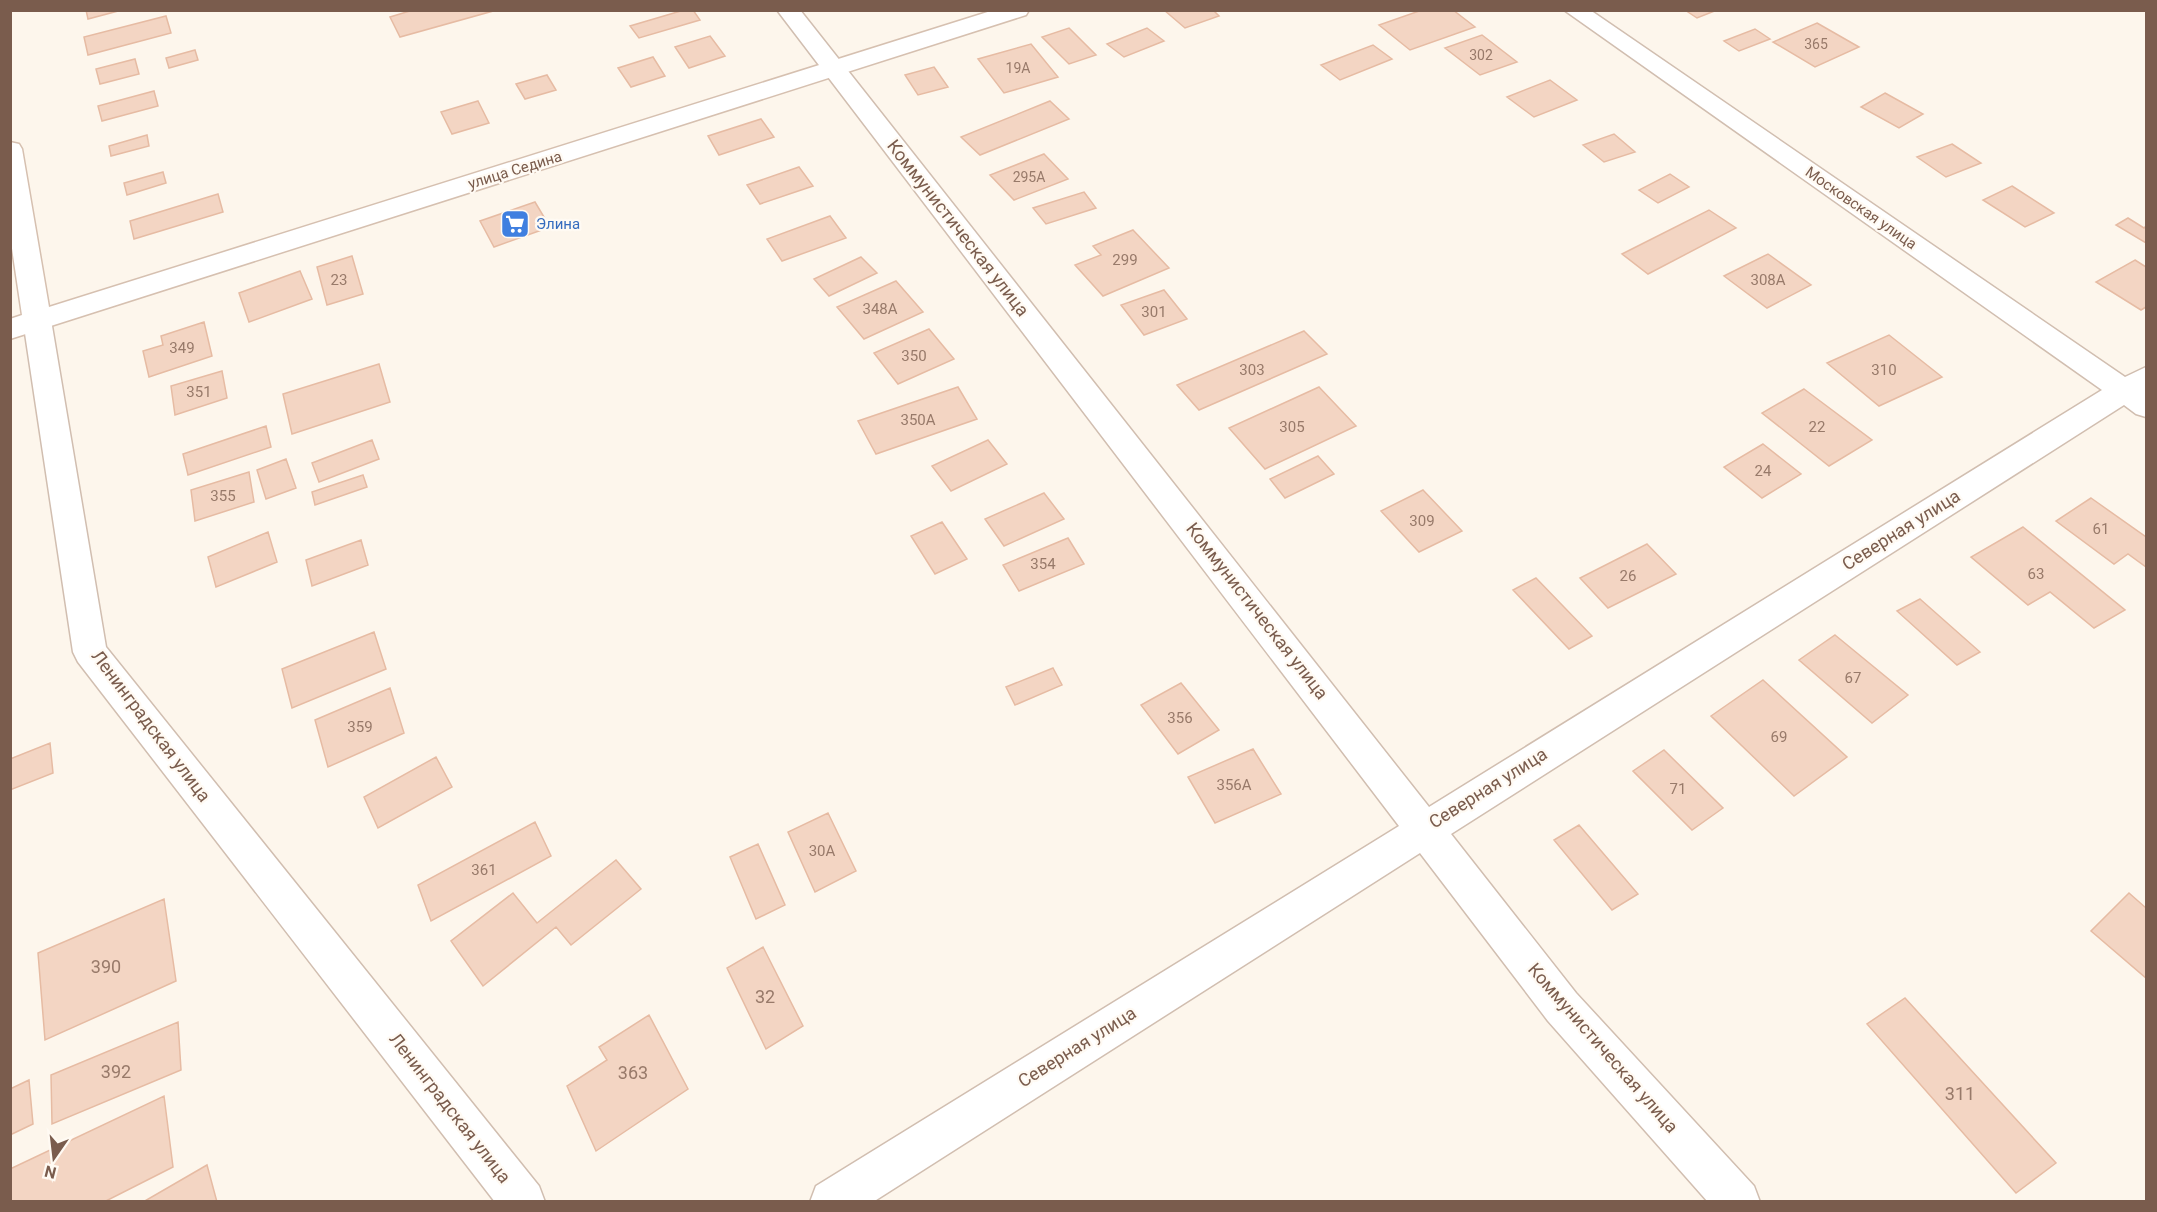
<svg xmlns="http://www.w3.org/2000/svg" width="2157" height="1212" font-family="Roboto,sans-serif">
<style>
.building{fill:#f3d5c3;stroke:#e6bba3;stroke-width:1.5}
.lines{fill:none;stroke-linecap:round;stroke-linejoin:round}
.street-casing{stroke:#d1beb0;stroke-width:3}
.secondary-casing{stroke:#d6c0b0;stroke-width:3}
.street{fill:#fff;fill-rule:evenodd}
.secondary{fill:#fff;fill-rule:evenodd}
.labels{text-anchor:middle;stroke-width:4.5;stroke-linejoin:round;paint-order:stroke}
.far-number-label{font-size:14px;fill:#987a6a}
.far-street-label{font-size:15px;fill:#7a5c4d;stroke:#fffaf3}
.far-shop-label{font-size:15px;fill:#366cbe;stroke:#fffaf3;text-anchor:start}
.number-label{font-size:15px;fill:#987a6a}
.street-label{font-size:18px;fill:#7a5c4d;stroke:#fffaf3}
.near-number-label{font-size:18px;fill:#987a6a}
</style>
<rect width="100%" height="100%" fill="#fdf6ec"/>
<path class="building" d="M86,10H122L88,19Z
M413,10H492L493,11L400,37L390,17Z
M684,10H693L700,20L639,38L630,26Z
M1164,10H1213L1219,16L1185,28Z
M1422,10H1453L1475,27L1410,50L1379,25Z
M1685,10H1717L1697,18Z
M166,16L171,33L88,55L84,37Z
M1817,23L1859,47L1815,67L1773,42Z
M1069,28L1096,55L1069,64L1042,37Z
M1147,28L1164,41L1124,57L1107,44Z
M1755,29L1770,39L1739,51L1724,41Z
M1482,35L1517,62L1480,75L1445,48Z
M710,36L725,56L689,68L675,47Z
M1031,44L1058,77L1004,93L978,59Z
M1373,45L1392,59L1340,80L1321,65Z
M195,50L198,60L169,68L166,58Z
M653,57L665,76L631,87L618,68Z
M135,59L139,74L100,84L96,69Z
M934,67L948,87L918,95L905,75Z
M547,75L556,90L525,99L516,84Z
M1550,80L1577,100L1534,117L1507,97Z
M154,91L158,106L102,121L98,106Z
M1885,93L1923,114L1899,128L1861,107Z
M478,101L489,123L452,134L441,112Z
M1050,101L1069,119L980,155L961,137Z
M761,119L774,137L719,155L708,136Z
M1614,134L1635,152L1604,162L1583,145Z
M147,135L149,146L111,156L109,146Z
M1952,144L1981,163L1946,177L1917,157Z
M1044,154L1068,179L1014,200L990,175Z
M799,167L813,186L760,204L747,185Z
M163,172L166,183L127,195L124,183Z
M1670,174L1689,187L1658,203L1639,190Z
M2012,186L2054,213L2025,227L1983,200Z
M1084,192L1096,208L1046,224L1033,208Z
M218,194L223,212L134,239L130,221Z
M535,202L550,227L494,247L480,221Z
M1709,210L1736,228L1648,274L1622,254Z
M830,216L846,238L782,261L767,239Z
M2128,218L2144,228L2146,226V243L2116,225Z
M1133,230L1169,268L1103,296L1075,265L1101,255L1093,246Z
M1768,254L1811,285L1767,308L1724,276Z
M352,256L363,294L327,305L317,267Z
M861,257L877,273L829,296L814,279Z
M2135,260L2146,267V307L2141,310L2096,282Z
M300,271L312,299L249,322L239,293Z
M896,281L923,312L864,339L837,307Z
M1164,290L1187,319L1144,335L1121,305Z
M204,322L212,356L149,377L143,351L163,345L161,336Z
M929,329L954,359L898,384L874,353Z
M1304,331L1327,354L1199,410L1177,385Z
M1889,335L1942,377L1879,406L1827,363Z
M379,364L390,402L292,434L283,394Z
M222,371L227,398L175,415L171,386Z
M958,387L977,419L876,454L858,421Z
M1319,387L1356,426L1265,469L1229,428Z
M1804,389L1872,440L1829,466L1762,413Z
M266,426L271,447L188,475L183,454Z
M372,440L379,459L319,482L312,463Z
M988,440L1007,464L951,491L932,466Z
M1763,444L1801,474L1762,498L1724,467Z
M1318,456L1334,474L1285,498L1270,479Z
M286,459L296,488L266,499L257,470Z
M249,472L254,502L195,521L191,490Z
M363,475L367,487L315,505L312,492Z
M1423,490L1462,531L1419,552L1381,511Z
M1044,493L1064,519L1004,546L985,519Z
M2091,498L2146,537V567L2128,554L2114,564L2056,521Z
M942,522L967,559L935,574L911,536Z
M2023,527L2125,610L2094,628L2050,592L2028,605L1971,557Z
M268,532L277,562L216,587L208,557Z
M1068,538L1084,564L1019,591L1003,565Z
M361,540L368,565L312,586L306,560Z
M1647,544L1676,574L1608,608L1580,578Z
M1536,578L1592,636L1569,649L1513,590Z
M1920,599L1980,652L1957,665L1897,611Z
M374,632L386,669L292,708L282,669Z
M1835,635L1908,695L1872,723L1799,660Z
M1053,668L1062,685L1015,705L1006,687Z
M1763,680L1847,757L1794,796L1711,716Z
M1181,683L1219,730L1178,754L1141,705Z
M390,688L404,733L328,767L315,720Z
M50,743L53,773L10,790V759Z
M1253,749L1281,794L1215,823L1188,777Z
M1664,750L1723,808L1692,830L1633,771Z
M436,757L452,787L378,828L364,797Z
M828,813L856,871L815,892L788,832Z
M535,822L551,856L431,921L418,885Z
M1579,825L1638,894L1612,910L1554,840Z
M758,844L785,905L756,919L730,857Z
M616,860L641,889L571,945L556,927L483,986L451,941L513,893L537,923Z
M2129,893L2146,908V978L2091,931Z
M164,899L176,981L45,1040L38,953Z
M763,947L803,1026L766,1049L727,968Z
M1905,998L2056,1163L2016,1193L1867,1024Z
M649,1015L688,1089L596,1151L567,1086L607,1060L599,1047Z
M178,1022L181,1070L52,1124L51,1075Z
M29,1080L33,1124L10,1135V1089Z
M164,1096L173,1167L104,1202H10V1169Z
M207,1165L217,1202H143Z"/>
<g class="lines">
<g class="street-casing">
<path id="street" d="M777,10H800L1429,807L2102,390L1564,10H1590L2125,377L2146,367V417L2136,414L2124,405L1451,834L1576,993L1754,1186L1760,1202H1708L1548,1021L1420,853L873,1202H810L816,1186L1399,826Z
M37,310L47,313L51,320L106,647L539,1186L545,1202H495L78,662L73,652L23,320L27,313Z"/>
</g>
<g class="secondary-casing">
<path id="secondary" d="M994,10H1029L1026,15L10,339V319L22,315L10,235V142L19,144L22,149L49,307Z"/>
</g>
<use href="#street" class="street"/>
<use href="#secondary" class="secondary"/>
</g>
<defs>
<g id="supermarket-square" transform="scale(1.5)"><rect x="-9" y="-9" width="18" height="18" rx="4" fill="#3f7fe0" stroke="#fffaf3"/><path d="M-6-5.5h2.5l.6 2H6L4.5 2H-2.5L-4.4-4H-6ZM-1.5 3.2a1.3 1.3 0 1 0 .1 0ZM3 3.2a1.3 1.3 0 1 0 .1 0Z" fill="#fff"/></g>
</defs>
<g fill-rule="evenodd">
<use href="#supermarket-square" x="515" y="224"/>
</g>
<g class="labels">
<g class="far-number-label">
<text x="1816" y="49">365</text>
<text x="1481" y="60">302</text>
<text x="1018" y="73">19А</text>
<text x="1029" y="182">295А</text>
</g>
<g class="far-street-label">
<text transform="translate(515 170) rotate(-17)" y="5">улица Седина</text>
<text transform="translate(1861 208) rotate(35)" y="5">Московская улица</text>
</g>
<g class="far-shop-label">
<text x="536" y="229">Элина</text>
</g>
<g class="number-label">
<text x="1125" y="265">299</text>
<text x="339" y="285">23</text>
<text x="1768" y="285">308А</text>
<text x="880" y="314">348А</text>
<text x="1154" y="317">301</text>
<text x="182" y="353">349</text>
<text x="914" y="361">350</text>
<text x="1252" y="375">303</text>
<text x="1884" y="375">310</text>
<text x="199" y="397">351</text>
<text x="918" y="425">350А</text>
<text x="1292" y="432">305</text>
<text x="1817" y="432">22</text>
<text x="1763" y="476">24</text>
<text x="223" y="501">355</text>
<text x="1422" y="526">309</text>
<text x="2101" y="534">61</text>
<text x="1043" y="569">354</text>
<text x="2036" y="579">63</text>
<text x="1628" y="581">26</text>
<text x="1853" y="683">67</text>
<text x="1180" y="723">356</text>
<text x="360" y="732">359</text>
<text x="1779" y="742">69</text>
<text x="1234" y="790">356А</text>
<text x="1678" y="794">71</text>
<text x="822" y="856">30А</text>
<text x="484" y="875">361</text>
</g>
<g class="street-label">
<text transform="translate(958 228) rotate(52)" y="6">Коммунистическая улица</text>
<text transform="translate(1901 530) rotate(-32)" y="6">Северная улица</text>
<text transform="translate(1257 611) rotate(52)" y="6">Коммунистическая улица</text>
<text transform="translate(151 726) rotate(53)" y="6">Ленинградская улица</text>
<text transform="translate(1488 788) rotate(-32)" y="6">Северная улица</text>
<text transform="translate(1077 1047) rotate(-32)" y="6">Северная улица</text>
<text transform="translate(1603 1048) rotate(49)" y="6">Коммунистическая улица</text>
<text transform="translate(450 1108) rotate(52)" y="6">Ленинградская улица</text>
</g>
<g class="near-number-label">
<text x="106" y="973">390</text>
<text x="765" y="1003">32</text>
<text x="116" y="1078">392</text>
<text x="633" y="1079">363</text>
<text x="1960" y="1100">311</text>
</g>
</g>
<rect width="2157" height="1212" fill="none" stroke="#7a5c4d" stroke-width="24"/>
<g transform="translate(54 1158) rotate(194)" stroke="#fffaf3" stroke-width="4.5" paint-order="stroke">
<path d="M0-4.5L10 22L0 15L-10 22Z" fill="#7a5c4d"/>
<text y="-9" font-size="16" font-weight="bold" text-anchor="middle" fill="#7a5c4d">N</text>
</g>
</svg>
